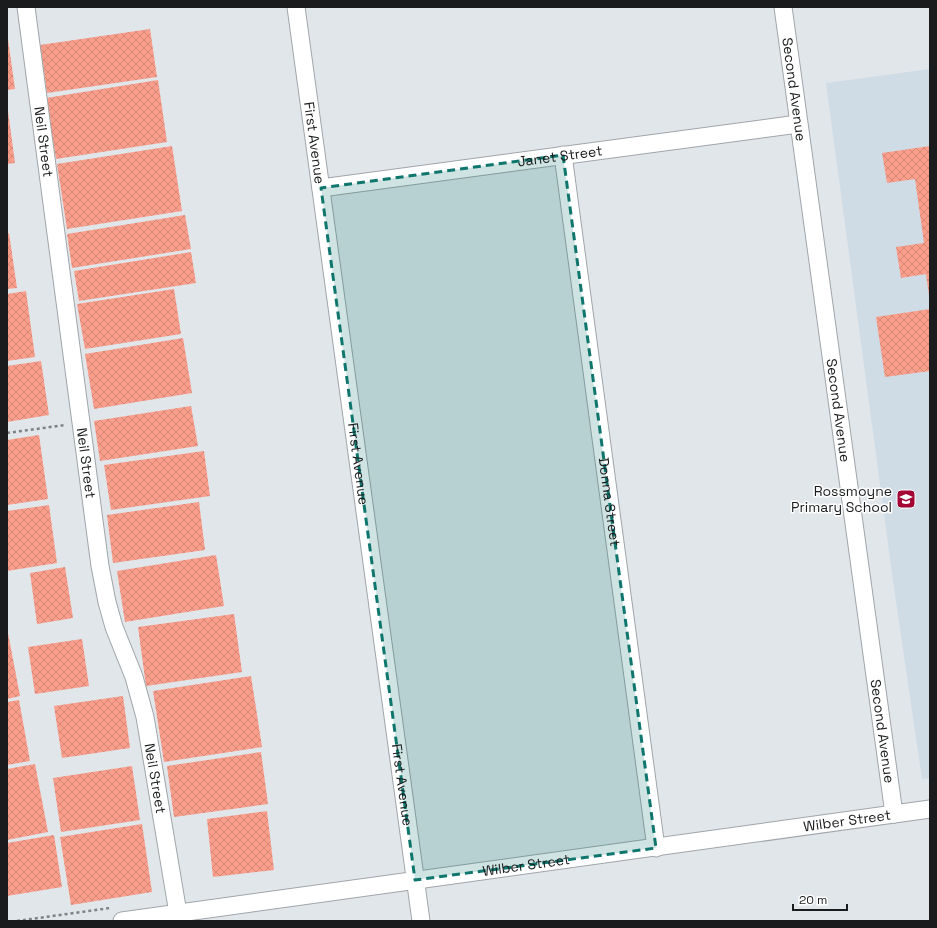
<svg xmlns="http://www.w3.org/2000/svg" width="937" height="928" font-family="'Space Grotesk',sans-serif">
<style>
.built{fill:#d0dce5}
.building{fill:url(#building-cross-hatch)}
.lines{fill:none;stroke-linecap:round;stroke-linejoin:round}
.street-casing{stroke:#a0a5a9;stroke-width:19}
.path{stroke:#7d8184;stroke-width:2.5;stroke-dasharray:3 3;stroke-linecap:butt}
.street{stroke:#fff;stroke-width:17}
.marked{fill:#0f766e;fill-opacity:0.2;stroke:#0f766e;stroke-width:3;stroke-dasharray:8 5;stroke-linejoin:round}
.labels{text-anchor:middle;stroke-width:3;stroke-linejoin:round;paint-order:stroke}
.street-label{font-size:14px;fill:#191b1c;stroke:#fff}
.poi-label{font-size:14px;fill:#191b1c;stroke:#fff;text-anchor:end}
</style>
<defs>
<pattern id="building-cross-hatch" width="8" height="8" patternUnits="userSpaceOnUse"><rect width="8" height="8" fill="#fa9e8c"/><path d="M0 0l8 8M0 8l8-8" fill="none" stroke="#d68878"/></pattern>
</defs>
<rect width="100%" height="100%" fill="#e1e6eb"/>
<path class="built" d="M930,69V778L922,779L893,581L826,83Z"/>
<path class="building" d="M150,29L157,77L47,93L40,45Z
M7,39H8L15,89L7,90Z
M158,80L167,142L56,159L46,98Z
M7,111H8L15,163L7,164Z
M172,146L182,211L67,229L57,164Z
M930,146V296H929L926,274L901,278L896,247L924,243L915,179L887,183L882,153Z
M185,215L191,249L72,268L67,234Z
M9,233L17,288L7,289V234Z
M191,252L196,283L79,301L74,271Z
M174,289L181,334L85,349L77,304Z
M26,291L35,357L7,361V294Z
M930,309V371L885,377L876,317Z
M183,338L192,393L94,409L85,354Z
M41,361L49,415L7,422V366Z
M191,406L198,446L100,461L94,421Z
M39,435L48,499L7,505V440Z
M204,451L210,496L111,510L104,465Z
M199,502L205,550L113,563L107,515Z
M49,505L57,563L7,571V511Z
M216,555L224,606L125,622L117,571Z
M65,567L73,618L37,624L30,573Z
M234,614L242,672L146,686L138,627Z
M7,633H8L20,696L7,699Z
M82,639L89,686L35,694L28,647Z
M251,676L262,747L164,762L153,691Z
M123,696L130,748L62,758L54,706Z
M19,700L30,761L7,765V702Z
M261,752L268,804L174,817L167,766Z
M35,764L48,832L7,840V769Z
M132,766L140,820L61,832L53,778Z
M267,811L274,870L213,877L207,819Z
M142,824L152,892L71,905L60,837Z
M54,835L62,887L7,896V843Z"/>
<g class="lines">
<g class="street-casing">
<g id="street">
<path id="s1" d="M26,7L100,566L107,602L114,627L134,677L145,717L178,913"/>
<path id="s2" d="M296,7L421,921"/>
<path id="s3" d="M783,7L894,814"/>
<path id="s4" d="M563,155L656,848"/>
<path id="s5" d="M321,188L798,124"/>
<path id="s6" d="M122,921L930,809"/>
</g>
</g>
<path class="path" d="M7,433L65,425
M17,921L110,908"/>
<use href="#street" class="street"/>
</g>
<path class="marked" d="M563,155L656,848L415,880L321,188Z"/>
<defs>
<g id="school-square" transform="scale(1)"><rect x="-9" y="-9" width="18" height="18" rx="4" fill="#a30534" stroke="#fff"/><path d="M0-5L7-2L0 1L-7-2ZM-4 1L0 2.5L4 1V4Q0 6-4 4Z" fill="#fff"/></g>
</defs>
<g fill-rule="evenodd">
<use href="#school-square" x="906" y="499"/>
</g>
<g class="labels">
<g class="street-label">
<text dy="5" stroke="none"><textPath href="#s3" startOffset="83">Second Avenue</textPath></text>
<text dy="5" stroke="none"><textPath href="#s1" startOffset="136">Neil Street</textPath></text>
<text dy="5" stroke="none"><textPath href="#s2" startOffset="137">First Avenue</textPath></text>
<text dy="5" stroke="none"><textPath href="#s5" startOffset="241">Janet Street</textPath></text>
<text dy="5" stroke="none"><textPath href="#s3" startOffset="407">Second Avenue</textPath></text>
<text dy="5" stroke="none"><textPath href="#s1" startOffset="460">Neil Street</textPath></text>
<text dy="5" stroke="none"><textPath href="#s2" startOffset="461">First Avenue</textPath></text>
<text dy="5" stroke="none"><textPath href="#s4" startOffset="350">Donna Street</textPath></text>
<text dy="5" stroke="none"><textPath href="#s3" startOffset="731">Second Avenue</textPath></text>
<text dy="5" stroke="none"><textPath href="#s1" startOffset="784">Neil Street</textPath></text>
<text dy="5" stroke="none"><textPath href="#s2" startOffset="785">First Avenue</textPath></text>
<text dy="5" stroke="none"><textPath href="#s6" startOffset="732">Wilber Street</textPath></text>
<text dy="5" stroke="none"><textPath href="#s6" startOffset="408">Wilber Street</textPath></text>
</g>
<g class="poi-label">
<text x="892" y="496">Rossmoyne<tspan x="892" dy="16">Primary School</tspan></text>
</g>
</g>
<rect width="937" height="928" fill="none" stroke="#191b1c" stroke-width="16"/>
<path d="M793 904v6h54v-6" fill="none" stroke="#191b1c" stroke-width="2"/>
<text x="799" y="904" font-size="12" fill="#191b1c" stroke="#ffffff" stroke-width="3" paint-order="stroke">20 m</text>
</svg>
